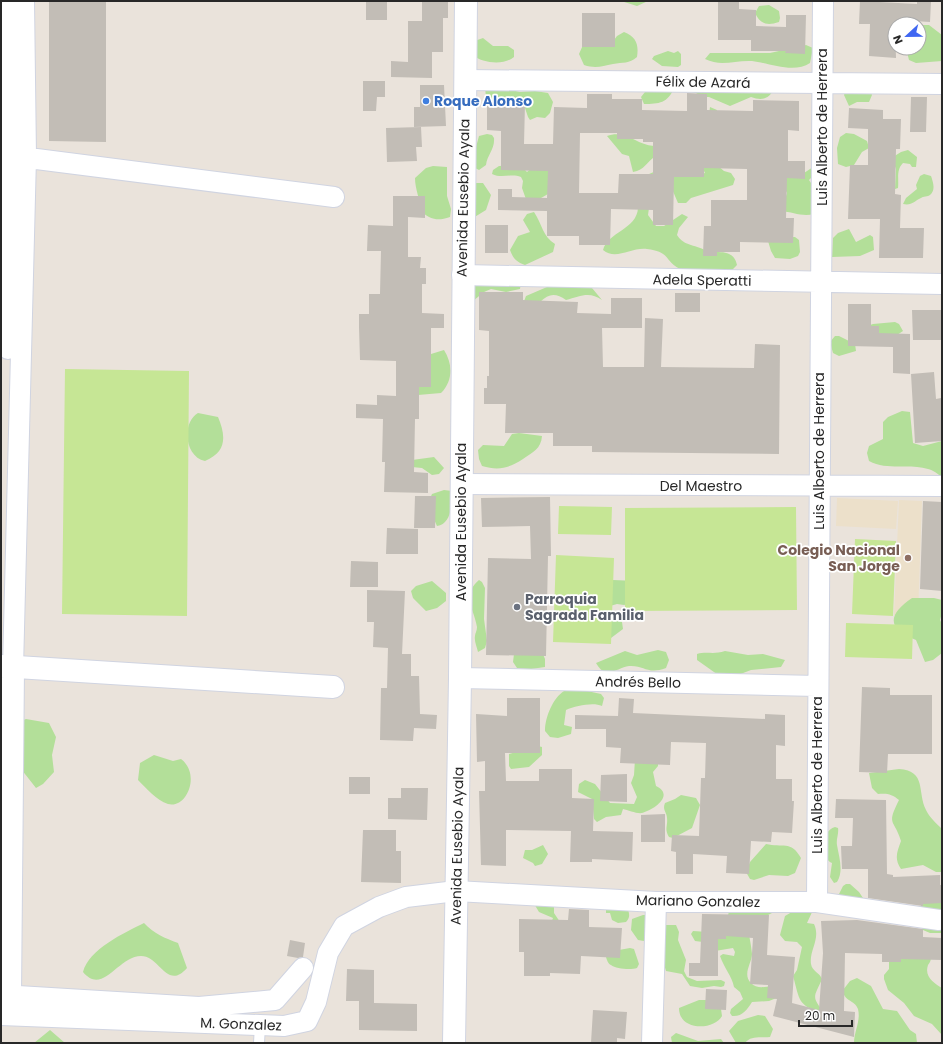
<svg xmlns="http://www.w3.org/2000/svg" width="943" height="1044" font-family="Poppins,sans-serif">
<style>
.education{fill:#ece0ca}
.green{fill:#b3df99}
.pitch{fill:#c6e695}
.building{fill:#c2bdb6;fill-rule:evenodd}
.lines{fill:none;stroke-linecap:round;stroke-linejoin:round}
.lane-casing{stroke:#d0d4e1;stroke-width:12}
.street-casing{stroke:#d0d4e1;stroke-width:22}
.secondary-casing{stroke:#d0d4e1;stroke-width:24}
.lane{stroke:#fff;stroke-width:10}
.street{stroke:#fff;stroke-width:20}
.secondary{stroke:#fff;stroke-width:22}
.shop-dot{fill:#3f7fe0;stroke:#fff;stroke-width:1.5}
.education-dot{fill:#8d6e63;stroke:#fff;stroke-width:1.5}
.worship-dot{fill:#6b7280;stroke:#fff;stroke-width:1.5}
.labels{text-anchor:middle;stroke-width:3.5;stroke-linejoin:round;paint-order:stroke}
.street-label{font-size:14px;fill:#282828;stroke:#fff}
.shop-label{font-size:14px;font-weight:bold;fill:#366cbe;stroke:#fff;text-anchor:start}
.education-label{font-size:14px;font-weight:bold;fill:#785e54;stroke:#fff;text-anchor:end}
.worship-label{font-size:14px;font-weight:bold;fill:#5b616d;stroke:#fff;text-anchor:start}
</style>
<rect width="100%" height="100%" fill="#eae3db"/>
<path class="education" d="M837,498L898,501L896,529L836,526Z
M899,500L922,501L918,616L894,615Z"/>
<path class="green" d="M621,1H648L637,6Z
M769,5L779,11L780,18L779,22C767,26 760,24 755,13L759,6Z
M922,25H929L942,35V61L916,63L909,60L906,48H919V27Z
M624,32C636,37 639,44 637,57C629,64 623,62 613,64C602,66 596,69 584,65L579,54L583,45L614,40L617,36Z
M483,38L493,46H508L514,50V57C503,66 483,63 472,55L469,43Z
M806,45L813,48L810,63C794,74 769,63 752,61C735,60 721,67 705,59L710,53H770Z
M668,51L674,53L678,51L681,54V65L678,67L662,66L652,59L654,56Z
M493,86L520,92L535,91L548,93L553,102L550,113L545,118L537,117L530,120L528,117L523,102L512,100L502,104H490L486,98L485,87Z
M658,86L774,88C770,99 762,101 751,97L730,106L709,97H702L696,93L674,88C668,103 659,104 644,104L641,97L645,92Z
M845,92H871L872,95L869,102H857L849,106L844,95Z
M710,107L717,110L718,166L724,171L731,173L735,179L733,185L691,198L686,203H678L672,189L650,201L648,215L656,226H664L682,214L688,217L679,228L677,235C684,247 697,244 708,252C721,252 734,250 737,265L726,276C714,275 690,275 680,269C664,261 671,252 647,249C631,247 616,261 603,250C608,232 637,229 638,208C639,199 636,189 635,180L656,171L698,175L705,173L702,167L656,156C646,162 645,170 633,172L629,156L622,154L607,136C626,129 636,145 654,146C664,146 696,133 707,130Z
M846,133L854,134L867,141L869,148L862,152L854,165L846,167L838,164L837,148L840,137Z
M487,134L492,135L494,138C495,149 487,155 486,165L479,170L475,168L470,151L476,147L479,136Z
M908,150L917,157L916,167H912L910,164L903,163C896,170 899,179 898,188L895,189L896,169L893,161V157L901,152Z
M520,165L527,172L533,167L548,170V194L541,198L527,202L522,188L523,181L521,177C511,173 502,179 492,174L493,170L499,166Z
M433,166L447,167V196L451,209L450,217C438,221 431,220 422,212C420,200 415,189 415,178L426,168Z
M813,167L812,177L809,180L811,183L815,185L814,214C802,217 793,212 781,211L787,193L780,179L804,173Z
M924,174L931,176C933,182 936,190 930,195C928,197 923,196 921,198C914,201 912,206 903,204L906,198L917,189L916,185L920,176Z
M475,183H483L491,195L486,210L473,218Z
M534,212C542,224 543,237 555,244L553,252L525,265C516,262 513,258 510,250L518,236L530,232L523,220L527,214Z
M849,229L856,242L870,235L873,237L874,250L860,256L832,257L833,238L838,233Z
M786,237H795L799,240L800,252L798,256L790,259L775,258L771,251L768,241Z
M582,276L602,300C590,291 580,296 566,300C556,293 549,293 540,302L523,304L526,296L547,287H561L555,284Z
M475,281L521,282L520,289L506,292L491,289L484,292L473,301L470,286Z
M895,322L899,324L903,331L897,335L881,336L870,325L873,324Z
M835,336H839L855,344L856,351L839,356L833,353L830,342Z
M444,350C453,364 453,381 441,393L418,395L412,374L425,367L431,354Z
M902,411L910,412L913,443L923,446L942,441V477C938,474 933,470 928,469C909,463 888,471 869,461L867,453L869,446L883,439V422L888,417Z
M198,413L218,417C226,436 227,452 205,461C185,457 181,423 198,413Z
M519,433L542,436C541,449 533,452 523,459C509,468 499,471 482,466L479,459L478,450L483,445L504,446L512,434Z
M434,457L444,468L439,474L432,475L422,468L412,467V460Z
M444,490L452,491C452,503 452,524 437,526C433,517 427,503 432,494Z
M479,580L482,582L485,588L484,619L487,641L485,648L478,652C477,647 474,641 475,636C475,633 477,631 477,627C474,608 461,596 479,580Z
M613,580L637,581L638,601L624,605L617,604L610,606L606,582Z
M432,581L446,593V601L437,608L426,611L413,598L411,591L416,586Z
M912,598H934L942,600V613L940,620L942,624V653L933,660L925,662L916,640C887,629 887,615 912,598Z
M610,609L622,622L623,629L611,638L604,639Z
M658,650L666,652L669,660L666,668C647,675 645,665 629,666C622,667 615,672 608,672C602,672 599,668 596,663L625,651L637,655Z
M725,651L748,655L763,654L785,660L781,667L751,670L730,678L721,677L697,660V654C707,651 713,655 725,651Z
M542,652L545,659V667L531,669L517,668L513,662L514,654Z
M564,691H587L601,694L604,698L602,706C593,702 576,706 566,710L564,725L572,727L571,734L558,738L550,737L545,731C545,717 553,698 564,691Z
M26,719L49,723L56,737L52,755L54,772L43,784L36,788L3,746L19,722Z
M538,746L542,747V755L529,767L511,769L509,766V754Z
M154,755L173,761L181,759C201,774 187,809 168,804C156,800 146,788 138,780L140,763Z
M635,759H658V766L653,772L656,786C675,795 654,810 642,813C637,814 628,810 623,809L621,815L606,817L597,822L594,819L592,799L578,792L579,784L585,780L595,784L610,803L634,804L637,797L631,783L634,775Z
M899,769C927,771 917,792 926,810C929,817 937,824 942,829V872H936L923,865L901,869C894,859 897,852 901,841C894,818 886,826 899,800C892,794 887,793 878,794L872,788L869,773Z
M681,795L696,798L700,805L692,828L673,838L669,837C664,829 668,826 667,818C667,812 662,810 665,803L675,799Z
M835,827L838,828C839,834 836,839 837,845C839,857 844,871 837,882L834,883L830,877L832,863C819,857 821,831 835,827Z
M766,844C782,848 791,840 801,858L795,873L788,876L769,875L754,880L750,879L746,872L750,862Z
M543,845L548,854L542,864L535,866L533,863L523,858L525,850H532Z
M846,884H850L859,892L863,898L866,899L838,896L843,886Z
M935,899L942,903V933H930L923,930L921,923V903Z
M533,902L554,905V913L560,922L550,926L553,918L539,912Z
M731,904L776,911L766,916L753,915C745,929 751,939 752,954C752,963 742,974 751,983C756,989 765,987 772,986L779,997L769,1001L752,1002C747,1010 742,1017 732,1016L730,1013L731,1009L743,999L740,992L734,987C732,976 724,968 720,956L723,954L734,956L735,952L733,948L715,951L703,942L695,941L691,934L693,931L708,932L727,919Z
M606,906H627C629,913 631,917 626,922L618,923L612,920L610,913H606Z
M802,906L813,910L807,923L814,924C821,939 809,950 811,964C812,971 820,973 822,979C814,998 811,995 824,1013C797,1006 800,1000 793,976L797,970L802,947L797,942L785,941L780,935L785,916Z
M643,915H651L661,925H676L679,932L678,940L686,960L684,971L687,977L697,981L721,980L725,982L724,986L721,987L714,986L702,988L690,986L682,974L666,971L663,961L650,942L638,940L631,930L632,919Z
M144,923C154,934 165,938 178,943L187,968C167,991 160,956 141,956C118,956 103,996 83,972C89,949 124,933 144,923Z
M630,948L634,949L639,964L637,968C631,970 616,969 611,965C608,964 607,960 606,957L619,950Z
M931,956C931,961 930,962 928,965C924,977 934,983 942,988V1035L932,1024L914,1016L904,1003L888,990L884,979V975L889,969V958Z
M857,978L871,986L883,1009L897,1011L910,1030L916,1034L917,1043H854C854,1031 861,1021 858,1009C855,1000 843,1001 843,990L850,981Z
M699,1000H706L721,1009L722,1016C715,1030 679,1032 679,1008Z
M758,1015L765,1016L773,1029L770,1037C761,1038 751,1035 745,1043H736L729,1031L738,1021Z
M50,1030L65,1043H34Z
M676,1033L698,1041L721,1039L724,1043H672L671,1037Z"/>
<path class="pitch" d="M65,369L189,371L187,616L62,614Z
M559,506L612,507L611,535L558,534Z
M796,507L797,610L625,611V508Z
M855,539L896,541L893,616L852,614Z
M556,555L614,558L611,644L553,642Z
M846,623L913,625L912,659L845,657Z"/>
<path class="building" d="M49,1H106V142L49,141Z
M366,1H387V20H366Z
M422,1H448V18H443V52H432V78L391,77V61L408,62V21H422Z
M718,1L739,2V9L756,10V26L786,27V15H806L805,54L785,53L786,51H751V40H718Z
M860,1L917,4V1H931L930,22L898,20V24H895L896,58L869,56L870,24H859Z
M582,13H615V47H582Z
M363,81H385V97H377L376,111H363Z
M420,85H444L446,126L414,127V107H420Z
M687,93L707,94V110L753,111V100L799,101V131L788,130V161H805V179L787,178L786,218H794L793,243L740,242V252H717V256H703L704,226H711V200H747V169L704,168V177H674L673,225H653V210L611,209L610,245H579V236H547V211L498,210V189H512V197L547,198L548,171L501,170V131L487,130V103H525L524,144H553L554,107L587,108V94H612V99H642V110L687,111ZM580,133H617V139H643V142H653V174H619L618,193H579Z
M911,97H927L926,132H910Z
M849,108L883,110V119H901L900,149H896L895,194L901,195L900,228H924L923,258H879L880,219H848L850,165H868V129L848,128Z
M421,127L422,147H416L417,161L387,162L386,128Z
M393,196H425V218L408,217V257H421L420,268H426V284H422V313L444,314V328H431V387H419V419H415L414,472L428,473V493L384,492L385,462H382L383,419L356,418V404L377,405V395L396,396V361L360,360L359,327V314H369V294H380L381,251H367L368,225L393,226Z
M485,225H508V253H485Z
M479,292H523V300L578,302L577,313L611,314V298H642V328H602L603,367H644L645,318L663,319L661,367L754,368L755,344L780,345L779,454L592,452V446H553V433H505L506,404H484V388H487V376H489V331L479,330Z
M675,293H700V312H675Z
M848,304H871V326H879V333L910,334V374L893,373V347L848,346Z
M912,310H941L942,340H913Z
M934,372L936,399L941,398L942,441L915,443L911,374Z
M415,496H436L435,528H414Z
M550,497L551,556H548L546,656L486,655L488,558L531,559L530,526L482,527L481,498Z
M923,501L942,502V591L920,589Z
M387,528L418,529V554H386Z
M351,561L378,562V587H350Z
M367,590L405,591L402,654H411V676H419L420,714L437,715L436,729L414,728L413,741L380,740L381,688H387L388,648L373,647L374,622H367Z
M862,687L890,688V695H932V754H888L887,773L859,772Z
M507,698H540V753H505L506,781H539V769H572V798L594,799L593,831L633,832L632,861L592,859V862H570L571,831L506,830V866L481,865L479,791H485V761L477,762L476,714L507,716Z
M619,698L634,699L633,713L765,719V714L785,715V746L776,745V779H792V801H794L792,833L772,832L771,842L751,841L749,874L726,873L727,856L693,854V874H676V852L671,851L672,835L699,836L701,778H705L706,743L671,742L670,765L620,763L621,748L606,747V729H575V715L618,716Z
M627,774V802L600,801L601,775Z
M349,777H370V794H349Z
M401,788H428L427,820L388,819V798H401Z
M836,799L886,800L887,874L893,875V877L940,875V885H942V903L923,904V906L868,898V869H842L841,846H852L853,818H835Z
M665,814V842H641V815Z
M363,830H396V851H401V883L361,882Z
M569,909L589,910V927L622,928L620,958L581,956L580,974L550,973V976H524V952H519V919L568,920Z
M702,914L769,915L767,955L795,957L792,1003L819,1010L823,953L821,921L857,920L923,929V937L942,938V960L901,959V962H882V954L845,953L844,1011L855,1012L854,1037L773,1016L777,999L767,998L768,985L750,984L753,938L726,936V939H718V976H689V963H700Z
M290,940L305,943L303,957L298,958L287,956Z
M347,969L374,970V1003L417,1004V1031L359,1030V1001H346Z
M706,989L727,990L726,1010L705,1009Z
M593,1010L627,1012L625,1039L617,1038V1043H591Z"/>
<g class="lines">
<g class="lane-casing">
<path id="lane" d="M259,1043L260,1025"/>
</g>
<g class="street-casing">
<path id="street" d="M6,1L8,349
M465,80L942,84
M13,156L334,197
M462,275L942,284
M461,484L942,486
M13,668L26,157L24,1
M460,678L817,686
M817,902L823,1
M1,995L199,1007L275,1000L303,968
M1,1015L284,1026L307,1021L316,1002L328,953L344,926L379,907L406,897L456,891L656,902H817L939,920
M652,1043L656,902"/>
</g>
<g class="secondary-casing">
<path id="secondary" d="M1,666L333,687
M10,995L13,668
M454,1043L460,678L466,1"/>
</g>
<use href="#lane" class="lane"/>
<use href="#street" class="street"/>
<use href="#secondary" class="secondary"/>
</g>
<circle class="shop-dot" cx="426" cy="101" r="4"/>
<circle class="education-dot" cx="908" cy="558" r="4"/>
<circle class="worship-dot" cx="517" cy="607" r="4"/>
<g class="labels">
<g class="street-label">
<text transform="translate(703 82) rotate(1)" y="5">Félix de Azará</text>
<text transform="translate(822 127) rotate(-90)" y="5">Luis Alberto de Herrera</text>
<text transform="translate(463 198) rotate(-89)" y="5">Avenida Eusebio Ayala</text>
<text transform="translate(702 280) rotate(1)" y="5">Adela Speratti</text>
<text transform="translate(819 451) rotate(-90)" y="5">Luis Alberto de Herrera</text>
<text x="701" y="491">Del Maestro</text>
<text transform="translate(461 522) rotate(-90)" y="5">Avenida Eusebio Ayala</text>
<text transform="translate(638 682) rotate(1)" y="5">Andrés Bello</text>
<text transform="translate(817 775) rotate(-90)" y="5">Luis Alberto de Herrera</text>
<text transform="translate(457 846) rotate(-89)" y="5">Avenida Eusebio Ayala</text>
<text transform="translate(698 901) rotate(1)" y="5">Mariano Gonzalez</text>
<text transform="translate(241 1024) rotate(2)" y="5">M. Gonzalez</text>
</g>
<g class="shop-label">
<text x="434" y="106">Roque Alonso</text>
</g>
<g class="education-label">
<text x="900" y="555">Colegio Nacional<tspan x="900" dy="16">San Jorge</tspan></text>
</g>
<g class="worship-label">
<text x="525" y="604">Parroquia<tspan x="525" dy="16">Sagrada Familia</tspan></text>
</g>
</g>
<rect width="943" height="1044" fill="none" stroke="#282828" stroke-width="4"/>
<g transform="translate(907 36) rotate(248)"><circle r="19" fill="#ffffff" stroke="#a9a9a9"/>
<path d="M0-3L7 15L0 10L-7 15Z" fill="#4067f2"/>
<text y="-6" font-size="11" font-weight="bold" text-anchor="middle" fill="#282828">N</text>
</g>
<path d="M799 1020v6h53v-6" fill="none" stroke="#282828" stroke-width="2"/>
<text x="805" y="1020" font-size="12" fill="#282828" stroke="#ffffff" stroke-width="3" paint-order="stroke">20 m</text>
</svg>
